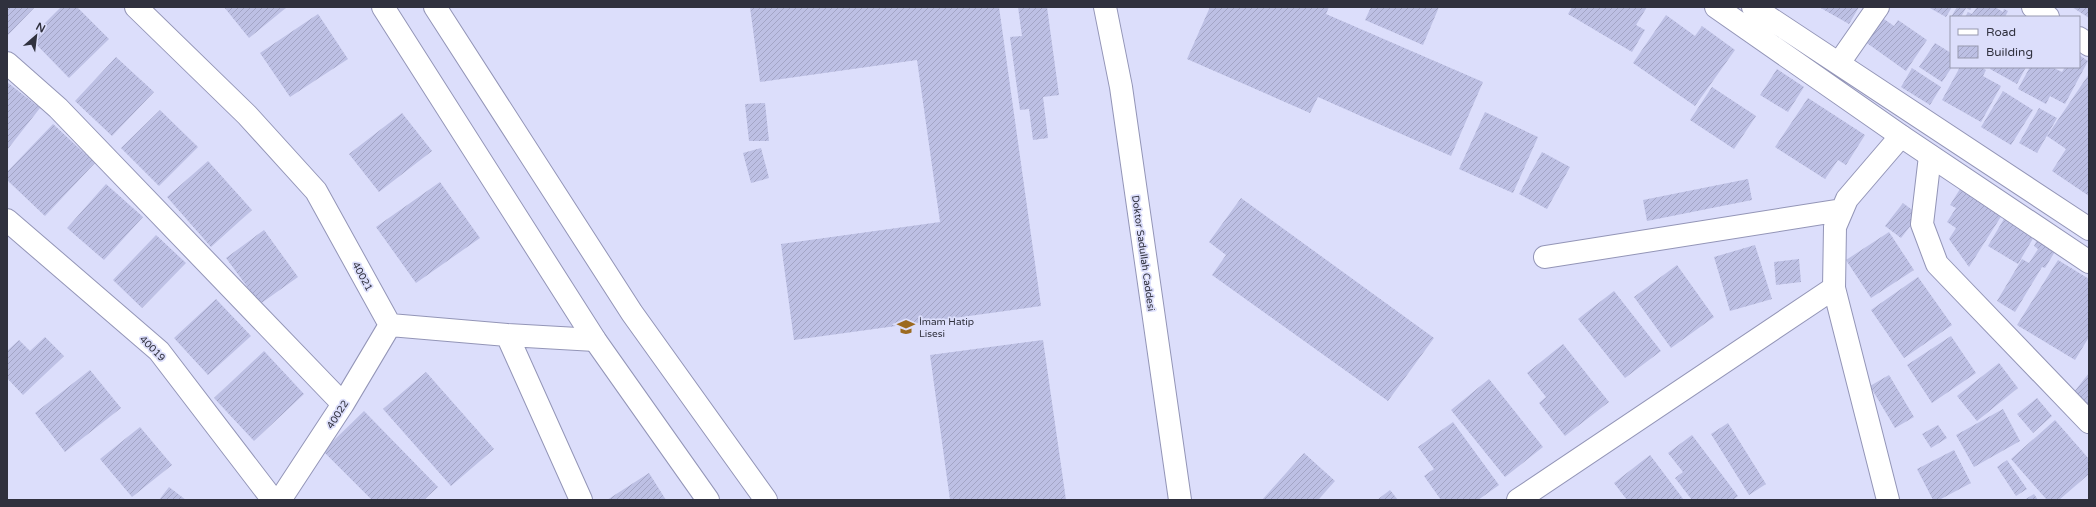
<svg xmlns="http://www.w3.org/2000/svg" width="2096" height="507" font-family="'Varela Round',sans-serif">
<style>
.building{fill:url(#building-hatch)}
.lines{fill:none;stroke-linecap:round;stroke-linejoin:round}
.minor-casing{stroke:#9395b7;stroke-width:24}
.tertiary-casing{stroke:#9395b7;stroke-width:24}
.secondary-casing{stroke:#9395b7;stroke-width:24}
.minor{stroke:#fff;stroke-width:22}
.tertiary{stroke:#fff;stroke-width:22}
.secondary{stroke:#fff;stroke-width:22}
.labels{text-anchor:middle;stroke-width:3.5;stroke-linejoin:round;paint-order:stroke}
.street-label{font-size:10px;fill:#30313e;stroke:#dcdefb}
.poi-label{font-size:10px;fill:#30313e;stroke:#dcdefb;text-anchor:start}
</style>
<defs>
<pattern id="building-hatch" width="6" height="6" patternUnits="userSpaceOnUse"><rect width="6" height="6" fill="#bdc0e4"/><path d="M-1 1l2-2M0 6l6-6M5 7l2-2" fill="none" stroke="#a3a5c5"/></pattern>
</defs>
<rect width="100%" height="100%" fill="#dcdefb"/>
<path class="building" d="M7,7H35L7,36Z
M61,7H77L109,39L69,78L30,38Z
M224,7H287L249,38Z
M750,7H999L1041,306L794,340L781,244L940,222L917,60L760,82Z
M1018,7H1047L1059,95L1043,97L1048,138L1033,140L1029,109L1020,110L1010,37L1022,36Z
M1210,7H1329L1326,14L1483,82L1451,156L1318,97L1310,113L1187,59Z
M1371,7H1439L1423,45L1365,20Z
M1572,7H1647L1636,25L1645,30L1632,52L1568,14Z
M1819,7H1859L1849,24Z
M1928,7H1952L1946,17Z
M1957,7H1972L1970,10L1966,8L1961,17H1951Z
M1977,7H1995L2003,12L2004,9L2008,11L2005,17H1965L1968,12L1972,14Z
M2072,7H2089V18Z
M318,14L348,59L290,97L260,53Z
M1666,15L1695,36L1702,26L1735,50L1695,106L1633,63Z
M1881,17L1894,26L1898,20L1927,40L1906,71L1864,41Z
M1935,43L1951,53L1952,67L1942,82L1919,67Z
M2079,55L2088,61L2065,104L2050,96L2046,104L2018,89L2030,67H2052L2062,72L2065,67H2079Z
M116,57L154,92L112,136L75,101Z
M1960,67H1981L1986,70L1983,76L2001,86L1981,122L1942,100Z
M1991,67H2026L2017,84L1990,69Z
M1912,68L1941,87L1930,105L1901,87Z
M1777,69L1804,87L1788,112L1760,95Z
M2089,74V196L2052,171L2066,149L2047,136Z
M7,82L40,108L7,150Z
M1712,87L1756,116L1734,149L1690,120Z
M2003,91L2033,110L2011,145L1981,127Z
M1808,98L1865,135L1846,165L1838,160L1825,179L1775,147Z
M765,103L769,141H749L745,104Z
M2039,108L2057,118L2037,153L2019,143Z
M160,110L198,147L159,186L121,148Z
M1485,112L1538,137L1513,193L1459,169Z
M402,113L432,151L379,192L349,154Z
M53,124L95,163L45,216L7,180V172Z
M761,148L769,178L751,183L743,153Z
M1542,152L1570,167L1547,209L1519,194Z
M208,161L252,210L211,247L167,197Z
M1748,179L1752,200L1647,221L1643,200Z
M440,182L480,238L416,283L376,227Z
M106,184L143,217L104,260L67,228Z
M1960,189L2002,215L1969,267L1949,239L1956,228L1947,222L1956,208L1950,205Z
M1241,198L1434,338L1388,401L1212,275L1226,255L1209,242Z
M1903,203L1919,215L1901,238L1885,226Z
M2005,217L2035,235L2018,264L1988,246Z
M264,230L298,277L260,304L226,258Z
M1889,232L1914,270L1871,298L1846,260Z
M156,235L186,263L142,308L113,280Z
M2038,238L2056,250L2045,268L2042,267L2015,312L1997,301L2022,259L2029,263L2038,249L2034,246Z
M1755,245L1772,299L1730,311L1714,257Z
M1799,259L1801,282L1776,285L1774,262Z
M2058,260L2089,279V337L2075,360L2017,325Z
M1677,265L1714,317L1671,348L1634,297Z
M1918,277L1952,325L1904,358L1871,310Z
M1614,291L1661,351L1625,378L1578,319Z
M216,299L251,336L208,375L174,338Z
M1951,336L1976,373L1932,403L1907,365Z
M45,337L64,356L23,395L7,378V351L19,340L30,351Z
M1043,340L1066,500H950L930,355Z
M1563,344L1609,402L1565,436L1539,403L1546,397L1527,373Z
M264,351L304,394L254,441L214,398Z
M1999,363L2018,388L1977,421L1957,396Z
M90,370L121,408L65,452L35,413Z
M426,372L494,449L451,486L383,409Z
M2089,373V404L2074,392Z
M1889,375L1914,417L1895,428L1870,386Z
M1489,379L1543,447L1505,477L1451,410Z
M2037,398L2052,416L2033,433L2017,414Z
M2003,409L2020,441L1974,467L1956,435Z
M364,411L438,487L424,500H372L323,451Z
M2055,420L2089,459V474L2059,500H2047L2011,459Z
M1453,422L1499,485L1478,500H1441L1424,476L1434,469L1418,447Z
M1728,423L1766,484L1749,495L1711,434Z
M1938,425L1947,438L1931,448L1922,434Z
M140,427L172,465L132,497L100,459Z
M1692,435L1738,496L1733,500H1692L1675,478L1683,472L1668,453Z
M1954,450L1971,483L1939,500H1933L1917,469Z
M1304,453L1335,481L1318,500H1262Z
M1650,455L1684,500H1627L1614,483Z
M2007,460L2027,489L2016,496L1997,467Z
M649,473L666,500H607Z
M169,487L186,500H159Z
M1390,490L1398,500H1377Z
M2034,494L2038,500H2024Z"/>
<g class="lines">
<g class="minor-casing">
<path id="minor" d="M136,7L247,115L316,191L390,325L507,335L581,500
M1105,7L1121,87L1180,500
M2033,7L2048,17
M2079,38L2089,45
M7,63L58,108L343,404
M1839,63L1878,7
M1930,156L1922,224L1937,264L2089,422
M7,220L159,351L273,500
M1545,257L1842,210
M507,335L595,340
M280,500L343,404L390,325
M1518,500L1834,288
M1888,500L1834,288L1835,227L1847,199L1901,136"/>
</g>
<g class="tertiary-casing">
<path id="tertiary" d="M383,7L595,340L708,500
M435,7L632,313L766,500"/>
</g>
<g class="secondary-casing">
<path id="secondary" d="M1716,7L1901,136L2089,262
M1753,7L2089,229"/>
</g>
<use href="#minor" class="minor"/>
<use href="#tertiary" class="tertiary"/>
<use href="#secondary" class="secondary"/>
</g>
<defs>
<g id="school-bare" transform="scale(1.38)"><path d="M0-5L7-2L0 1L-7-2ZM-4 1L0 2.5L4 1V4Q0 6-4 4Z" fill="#9c6a1f" stroke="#dcdefb" stroke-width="2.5" paint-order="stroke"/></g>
</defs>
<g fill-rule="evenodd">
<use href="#school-bare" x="906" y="327"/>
</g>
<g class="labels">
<g class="street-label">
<text transform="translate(1144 253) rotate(82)" y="4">Doktor Sadullah Caddesi</text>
<text transform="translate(363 276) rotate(61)" y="4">40021</text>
<text transform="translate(153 348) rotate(45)" y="4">40019</text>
<text transform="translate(337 414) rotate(-58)" y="4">40022</text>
</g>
<g class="poi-label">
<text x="919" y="325">İmam Hatip<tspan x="919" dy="12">Lisesi</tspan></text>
</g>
</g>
<rect width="2096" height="507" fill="none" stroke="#30313e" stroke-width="16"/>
<rect x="1950" y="16" width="130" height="52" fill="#dcdefb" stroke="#9799af"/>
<rect x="1958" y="29" width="20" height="6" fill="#ffffff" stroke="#9799af"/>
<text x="1986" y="36" font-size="12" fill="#30313e">Road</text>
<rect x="1958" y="46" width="20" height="12" fill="url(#building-hatch)" stroke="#9799af"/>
<text x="1986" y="56" font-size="12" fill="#30313e">Building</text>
<g transform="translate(36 36) rotate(28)" stroke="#dcdefb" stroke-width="3" paint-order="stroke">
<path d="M0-3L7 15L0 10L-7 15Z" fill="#30313e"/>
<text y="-6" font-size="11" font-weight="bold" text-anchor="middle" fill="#30313e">N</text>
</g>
</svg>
